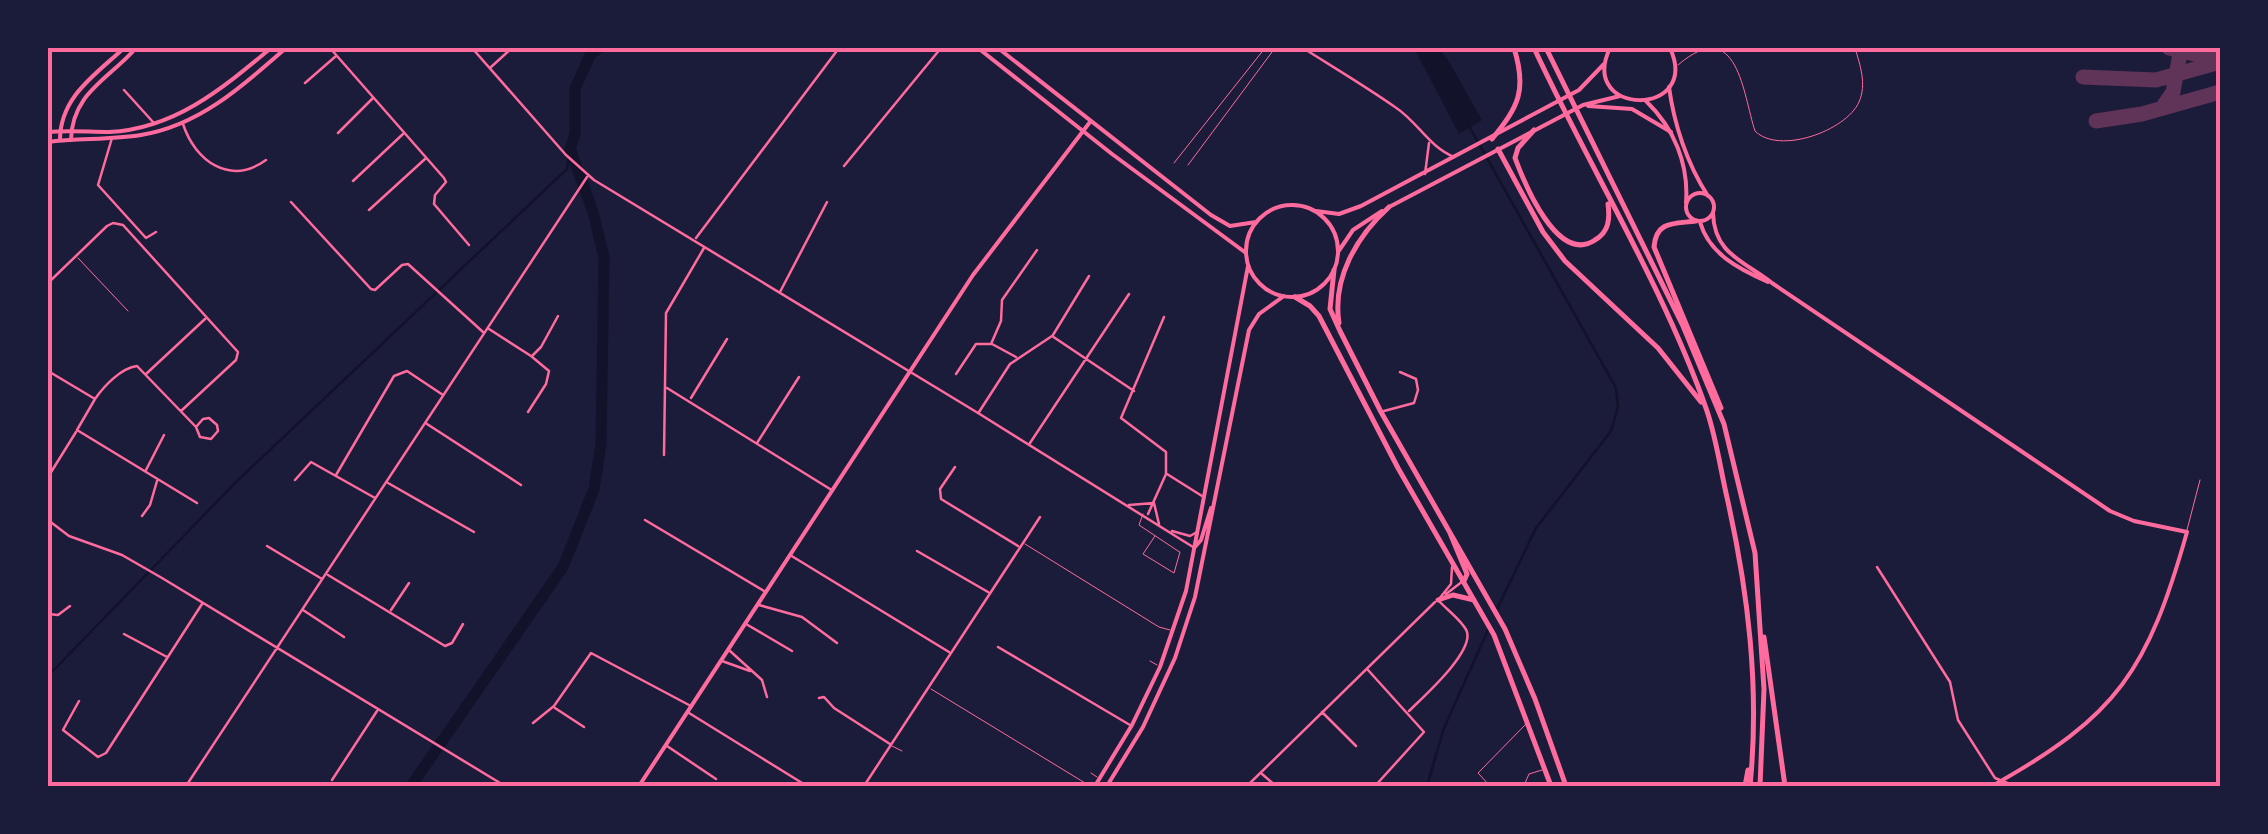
<svg xmlns="http://www.w3.org/2000/svg" width="2268" height="834" font-family="Roboto,sans-serif">
<style>
.water{fill:#12122b}
.lines{fill:none;stroke-linecap:round;stroke-linejoin:round}
.stream{stroke:#12122b;stroke-width:2.5}
.river{stroke:#12122b;stroke-width:11}
.taxiway{stroke:#603358;stroke-width:15}
.service{stroke:#ff6b9d;stroke-width:1}
.minor{stroke:#ff6b9d;stroke-width:2.5}
.tertiary{stroke:#ff6b9d;stroke-width:4}
.secondary{stroke:#ff6b9d;stroke-width:4}
.primary{stroke:#ff6b9d;stroke-width:4}
.trunk{stroke:#ff6b9d;stroke-width:5}
.motorway{stroke:#ff6b9d;stroke-width:5}
.neatline{fill:none;stroke:#ff6b9d;stroke-width:4}
</style>
<rect width="100%" height="100%" fill="#1b1b3a"/>
<path class="water" d="M1414,48H1438L1448,60L1482,120L1459,134Z"/>
<g class="lines">
<path class="stream" d="M1469,126L1616,388L1618,407L1611,431L1536,528L1497,609
M48,676L237,481L567,169L570,149
M1427,786L1444,728L1488,630"/>
<path class="river" d="M411,786L563,567L594,489L601,444L604,257L593,212L570,149L575,134V89L590,55L599,48"/>
<path class="taxiway" d="M2169,48L2220,60
M2083,77L2156,80L2220,62
M2162,108L2173,92L2181,48
M2096,121L2142,114L2220,92"/>
<path class="service" d="M1678,65C1738,13 1743,95 1755,131C1779,155 1846,131 1859,102C1867,84 1860,65 1855,48
M1174,163L1265,48
M1188,165L1275,48
M78,258L128,311
M1143,514L1139,525L1178,551L1180,552L1174,573L1143,554L1155,536
M2187,530L2200,480
M1025,544L1159,627L1170,630
M1150,661L1157,665
M931,689L1090,786
M892,746L902,751
M1091,773L1097,777
M1490,786L1478,773L1526,724
M1529,786L1525,783L1529,774L1542,770"/>
<path class="minor" d="M330,48L444,178L446,182L435,195L434,204L469,245
M472,48L566,155L594,180L978,413L1193,547
M1303,48C1333,67 1365,86 1395,107C1418,122 1428,146 1454,157
M491,67L512,48
M305,83L336,56
M124,90L153,122
M183,124C195,161 230,186 266,160
M338,133L373,98
M112,138L98,185L146,238L156,232
M844,166L941,48
M1425,174L1429,143
M353,181L403,134
M48,186L50,188
M291,202L371,289L375,290L402,265L408,264L483,332
M369,210L425,159
M696,238L839,48
M48,283L107,226L113,223L123,225L238,352L236,360L181,411
M780,292L827,202
M489,329L531,356L549,371L546,384L528,412
M1053,335L1089,276
M992,344L1016,357
M533,355L541,347L558,316
M48,371L95,399L77,430L197,503
M146,374L205,319
M956,374L976,344H991L1001,321L1002,300L1037,250
M667,388L830,489
M691,398L727,339
M95,399C104,386 121,368 137,366L196,427L200,437L211,439L218,431L217,425L209,418L203,419L196,427
M1384,411L1414,403L1418,390L1416,379L1400,372
M979,412L1010,364L1052,336L1134,391
M427,424L521,485
M757,443L799,377
M1030,443L1129,294
M664,455L666,313L704,248
M955,467L940,489L941,499L1018,546
M146,470L164,435
M1167,474L1202,496
M336,475L394,376L407,371L443,395
M48,477L76,432
M295,480L311,462L375,498
M388,483L474,532
M1129,505L1154,503L1159,524
M1148,514L1166,474V452L1121,418L1164,317
M142,516L150,505L157,481
M48,520L69,536L122,555L162,578L505,786
M645,520L764,591
M1172,531L1190,536L1197,532
M267,546L322,579
M917,551L988,592
M790,555L949,652
M1877,567L1950,682L1958,720L1995,778L2015,786
M328,575L445,646L452,643L463,624
M1446,594L1463,581
M1439,599L1451,584L1452,567
M759,605L802,617L837,643
M303,610L344,637
M391,610L409,583
M48,614L58,615L70,606
M746,624L792,651
M124,634L167,657
M998,647L1130,725
M730,651L762,680L767,697
M722,661L750,671
M1368,670L1424,732L1375,786
M819,698L824,697L834,708L890,744
M79,701L63,730L98,757L106,753L202,604
M555,708L584,727
M1409,711C1423,697 1473,653 1467,632C1464,622 1446,609 1439,601
M1322,712L1356,746
M689,713L807,786
M533,723L554,706L591,653L689,705
M667,746L716,779
M1262,774L1276,786
M332,780L377,711
M186,786L587,177
M864,786L1040,517
M1247,786L1435,602"/>
<path class="tertiary" d="M1669,87C1674,124 1687,164 1708,196
M1646,101C1674,128 1689,164 1686,203
M60,140C60,97 95,75 124,48
M71,140C72,93 108,80 136,48
M1686 207a14 14 0 1 1 28 0a14 14 0 1 1-28 0Z
M1713,213C1714,254 1744,261 1772,283L2110,511L2134,521L2187,532C2148,670 2118,716 1992,786
M1700,222C1709,254 1739,269 1768,282
M639,786L973,275L1090,122"/>
<path class="secondary" d="M48,132C68,130 89,132 109,132C175,129 223,88 271,48
M48,142C78,138 110,140 141,135C199,126 244,85 286,48"/>
<path class="primary" d="M978,48L1112,154L1246,253
M998,48L1211,215L1230,226L1256,222
M1610,48C1577,117 1702,118 1670,48
M1588,106L1632,109L1671,132
M1246 251a46 46 0 1 1 92 0a46 46 0 1 1-92 0Z
M1391,206L1583,105L1620,96
M1316,211L1339,214L1361,206L1579,90L1604,64
M1338,252L1353,230L1382,211
M1194,548L1201,540L1211,508
M1095,786L1132,725L1160,667L1186,591L1248,266
M1107,786L1143,727L1175,658L1195,597L1249,330L1259,314L1284,296"/>
<path class="trunk" d="M1334,270L1330,309L1340,331L1381,412L1505,629L1535,699L1566,786
M1295,297L1310,306L1319,316L1398,468L1494,635L1551,786
M1339,323C1332,278 1357,236 1389,207
M1450,533L1467,574L1464,581
M1438,600L1453,595L1474,600"/>
<path class="motorway" d="M1534,48C1590,169 1663,285 1707,411C1716,438 1720,466 1726,493C1748,590 1760,687 1750,786
M1546,48L1683,326L1724,424L1755,553L1764,689L1760,786
M1534,130L1518,148L1515,158C1525,185 1558,265 1595,240C1609,232 1610,219 1608,204
M1492,139C1519,106 1527,90 1514,48
M1498,149L1543,232L1565,261L1658,348L1701,402
M1696,221C1675,224 1656,220 1654,247L1721,408
M1764,637L1785,786
M1745,786L1748,770"/>
</g>
<rect width="2268" height="834" fill="none" stroke="#1b1b3a" stroke-width="100"/>
<rect x="50" y="50" width="2168" height="734" class="neatline"/>
</svg>
